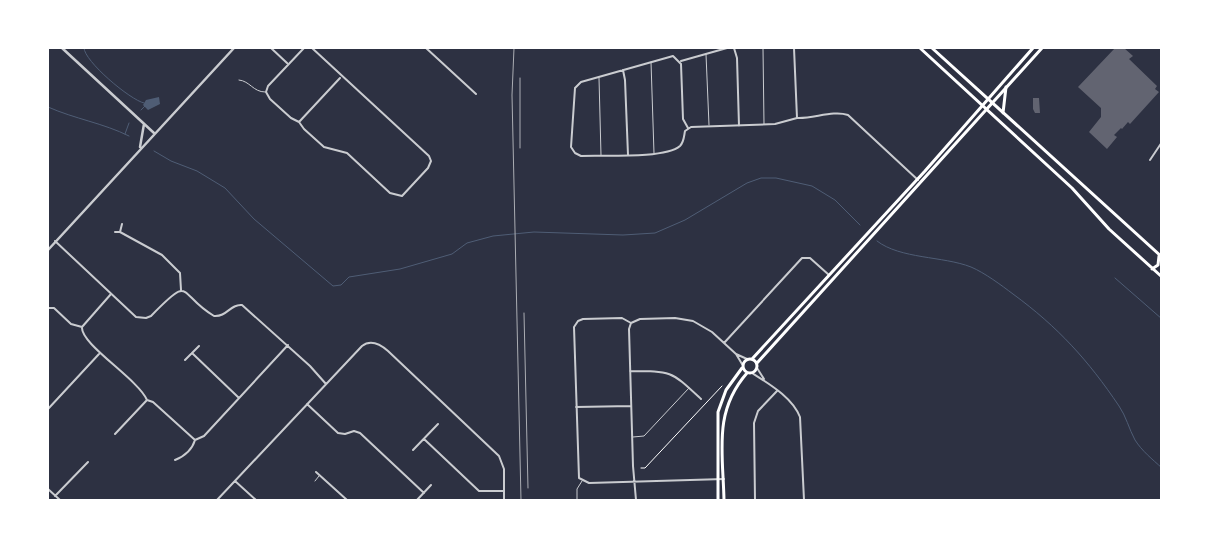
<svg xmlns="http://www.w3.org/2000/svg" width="1209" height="548" font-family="'Times New Roman',serif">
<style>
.water{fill:#4f5d75}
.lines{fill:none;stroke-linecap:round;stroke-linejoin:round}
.stream{stroke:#4f5d75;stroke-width:1}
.building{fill:#626471}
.path{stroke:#fff;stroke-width:1}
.service{stroke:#caccd0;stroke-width:1}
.minor{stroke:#caccd0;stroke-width:2}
.tertiary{stroke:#caccd0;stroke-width:2.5}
.secondary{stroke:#fff;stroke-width:3}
.primary{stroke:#fff;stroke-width:3}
.rail{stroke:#abadb3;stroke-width:1}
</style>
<rect width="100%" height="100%" fill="#2d3142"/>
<path class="water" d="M159,97L160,104L148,110L143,105L146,100Z"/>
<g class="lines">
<path class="stream" d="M84,48C84,61 130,100 144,103
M48,107C75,119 103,123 129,136
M141,110L145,106
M125,134L129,123
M154,151L171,161L197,171L225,188L254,219L333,286L341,285L349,277L400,269L452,254L467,243L493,236L534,232L623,235L655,233L685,220L747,183L761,178H776L812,186L835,200L860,225
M877,241C900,259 943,256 971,267C985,273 1001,285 1013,294C1058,327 1088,360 1119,406C1126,416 1129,429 1135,440C1142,451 1152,459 1162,468
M1115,278L1162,319"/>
</g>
<path class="building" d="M1115,48H1124L1133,56L1129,59L1157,86L1155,89L1159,92L1130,124L1128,122L1122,129L1121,128L1114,135L1117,137L1107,149L1089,132L1101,117V108L1078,87Z
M1033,98H1039L1040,113H1035L1033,109Z"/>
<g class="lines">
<path class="path" d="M641,468H645L722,386"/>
<path class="service" d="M763,48L764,124
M706,54L709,125
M651,62L654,153
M599,78L601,155
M239,80C250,81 253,92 265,92
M633,437L644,436L689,388
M315,481L319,476
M577,500V489L582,481"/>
<path class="minor" d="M271,48L287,63
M304,48L268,86L266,92L270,99L291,118L299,122L304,129L324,147L347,153L390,193L402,196L428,168L431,161L429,156L312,48
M426,48L476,94
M734,48L737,58L739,126
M794,48L797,118C813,119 833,110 848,115L918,180
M681,61L727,48
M623,70L625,80L628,155
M299,122L340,78
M688,128L683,119L681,64L673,56L581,82L575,88L571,147L575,153L581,156C602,155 665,159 680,146C684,142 684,136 685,131L691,127L775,124L797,118
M1150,160L1162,142
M115,232H120L122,224
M120,232L162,255L180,273L181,290
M55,241L136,317L146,318L151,316C193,273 177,294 214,316C227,317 230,304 242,305L310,366L326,384
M48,308H54L71,324L82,327
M631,323L622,318L583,319L578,321L574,327L579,478L589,483L724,479
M82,327C80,344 138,379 147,400L153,402L195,440L204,436L288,345
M82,327L111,294
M724,343L802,258H810L829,275
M192,353L239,398
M736,354L747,359
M185,360L199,346
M757,368L764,379
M630,371C672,371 671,371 701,399
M752,373C769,384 792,397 800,417L804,500
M307,404L338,433L345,434L354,431L360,433L424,493
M576,407L631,406
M48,409L99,354
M115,434L147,400
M424,439L479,491H503
M413,450L438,424
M175,460C185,456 192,450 195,440
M316,472L347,500
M235,481L256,500
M48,489L60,500
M55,496L88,462
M217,500L362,346C371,339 380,344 388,351L499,456L504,469V500
M417,500L431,485
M636,500L633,466L629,329L631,323L640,319L675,318L693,321L712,332L736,354L742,364
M755,500L754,423L758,411L777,391"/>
<path class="tertiary" d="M62,48L154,133
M140,147L144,124
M48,250L234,48"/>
<path class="secondary" d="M743 366a7 7 0 1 1 14 0a7 7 0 1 1-14 0Z
M752,359L925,171L1033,48
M757,363L1042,48
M718,500V412L726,390L742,368
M724,500C723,452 713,412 747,373"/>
<path class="primary" d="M920,48L1072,188L1109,229L1162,277
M932,48L1162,257
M1003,113L1006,87
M1152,269L1158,265L1159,256"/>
<path class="rail" d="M514,48L512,95L521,500
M520,78V148
M524,313L528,488"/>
</g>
<rect width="1209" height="548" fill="none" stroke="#ffffff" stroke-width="98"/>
</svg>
